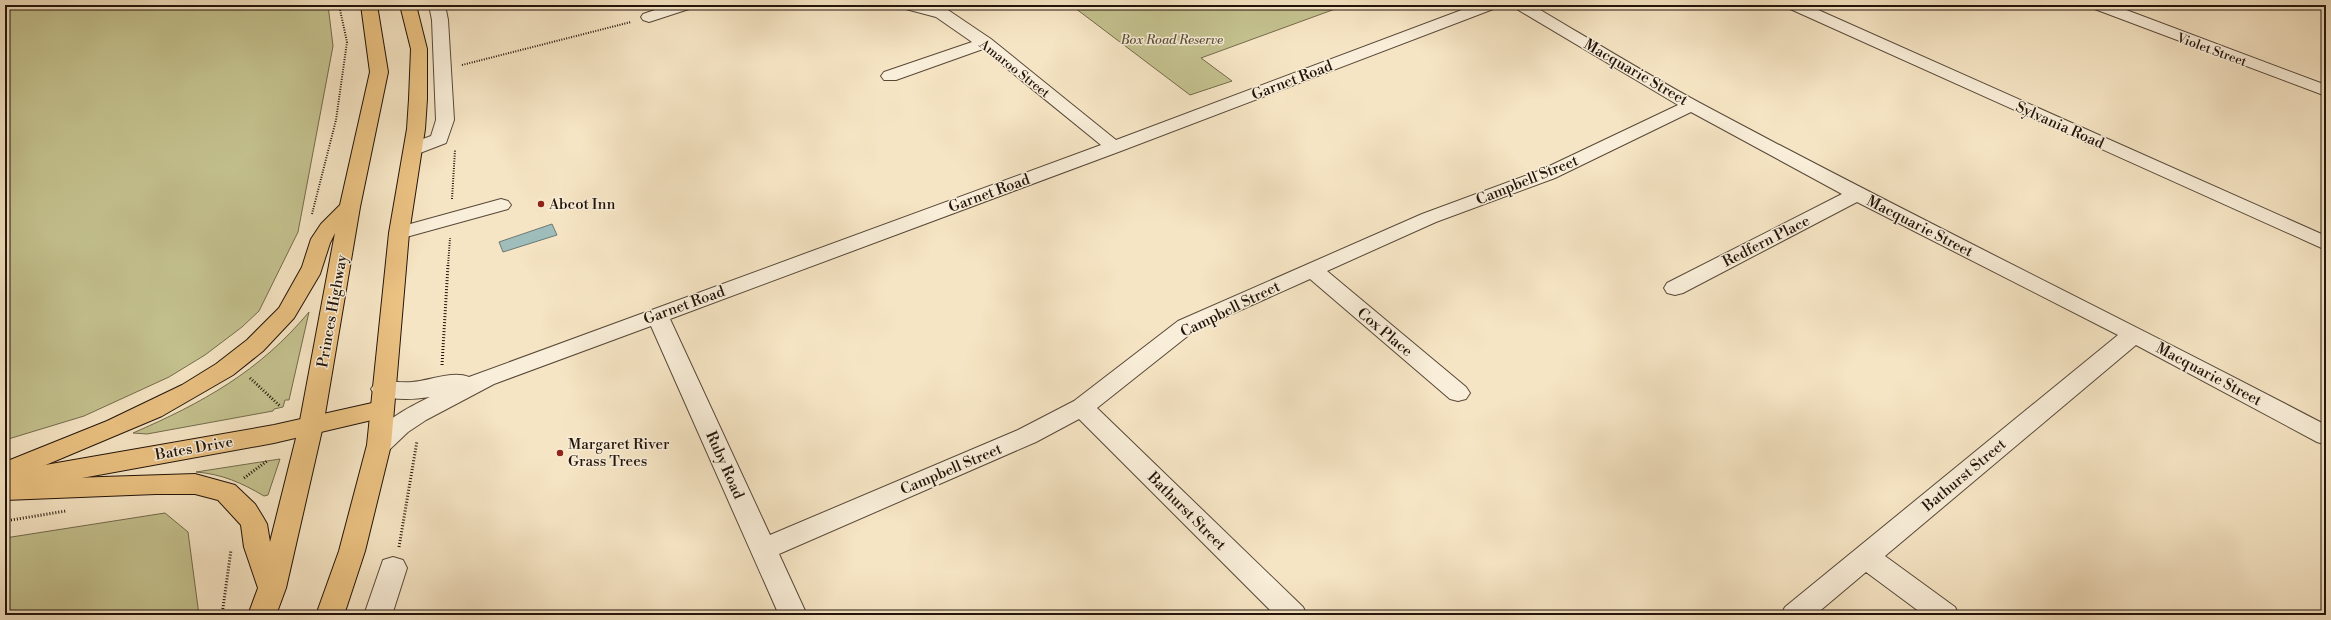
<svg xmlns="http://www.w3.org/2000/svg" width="2331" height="620" font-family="'Libre Bodoni',serif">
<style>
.green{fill:#c4c28f;stroke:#736b4c}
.water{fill:#9ebdbb;stroke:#6c7974}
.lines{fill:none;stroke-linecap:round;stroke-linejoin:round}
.minor-casing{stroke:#574838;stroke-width:2}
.major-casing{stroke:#22140a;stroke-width:2}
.highway-casing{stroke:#22140a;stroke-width:2}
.path-far1{stroke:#22140a;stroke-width:2;stroke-dasharray:1 1.5;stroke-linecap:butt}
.path{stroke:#22140a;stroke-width:3;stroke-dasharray:1 2;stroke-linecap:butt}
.minor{fill:#f9eed9;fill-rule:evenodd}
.major{fill:#ebc282;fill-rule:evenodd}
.highway{fill:#ebc282;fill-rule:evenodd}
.poi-dot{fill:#8f2418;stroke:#f9eed9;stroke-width:1.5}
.labels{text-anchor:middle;stroke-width:3;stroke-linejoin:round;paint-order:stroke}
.far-park-label{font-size:13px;font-style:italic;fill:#5b5139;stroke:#f9eed9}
.far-street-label{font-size:13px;fill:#22140a;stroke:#f9eed9}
.street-label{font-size:15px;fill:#22140a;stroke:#f9eed9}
.poi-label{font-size:15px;fill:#22140a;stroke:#f9eed9;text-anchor:start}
</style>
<rect width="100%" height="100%" fill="#f6e5c4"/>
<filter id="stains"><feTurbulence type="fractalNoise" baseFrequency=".005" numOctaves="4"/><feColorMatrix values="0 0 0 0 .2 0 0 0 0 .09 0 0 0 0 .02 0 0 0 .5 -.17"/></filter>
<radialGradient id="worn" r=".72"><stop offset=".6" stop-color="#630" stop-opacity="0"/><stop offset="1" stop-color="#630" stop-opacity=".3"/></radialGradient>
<path class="green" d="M5,5H328L333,46L298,232L259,311L242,327L205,355L169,377L84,416L5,440Z
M1071,5H1346L1201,58L1232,81L1190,95Z
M309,312L289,400H285L283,407L274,409L273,411L147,434L133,433C202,403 259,372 309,312Z
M280,459L268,495L264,496C242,483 222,474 196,472Z
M165,513L188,532L199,615H5V538Z"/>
<path class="water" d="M552,224L557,235L503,252L499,242Z"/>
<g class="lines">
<g class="minor-casing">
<path id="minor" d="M429,5H445L448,20L454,120L446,143L420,153L413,155L406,153L404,149L406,145L431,136L436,120L432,20Z
M670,5H694L692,8L649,22L643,20L641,17L643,14Z
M900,5H928L948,10L991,39L1116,140L1475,5H1498L1496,8L1121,151L670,319L770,535L1018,430L1074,401L1178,321L1422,214L1541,170L1678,105L1515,8L1513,5H1532C1588,38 1643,72 1700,103C1907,214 2118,316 2326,425V445L2317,442L2136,345L1885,556L1955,607L1959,615H1924L1866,572L1815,615H1781L1785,607L2118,335L1857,202L1683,293L1675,295L1667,293L1664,288L1667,283L1842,194L1691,112L1555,178L1436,222L1327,271L1466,387L1470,393L1466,399L1458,401L1450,399L1310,279L1194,331L1097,408L1303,607L1307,615H1275L1079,419L1036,442L779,554L807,615H779L651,326L494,384L426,420L408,432L388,451L379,454L370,451L367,445C380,422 407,408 430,397C411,400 393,400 375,395L371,389L375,383C387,380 399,383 412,382C429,381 453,370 469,377L1101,145L983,49L896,80H884L881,76L884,72L972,42L936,17L902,8Z
M1786,5H1807L2326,236V250L1788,8Z
M2090,5H2113L2326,85V96L2092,8Z
M501,199L508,201L511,205L508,209L399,239L392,237L389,233L392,229Z
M393,557L403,560L407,568L392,615H364L383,560Z"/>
</g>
<g class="major-casing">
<path id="major" d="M381,401L389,404L393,410L389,416L274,443L5,492V472L274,425Z"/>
</g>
<g class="highway-casing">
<path id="highway" d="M361,5H377L388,72L360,207L323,426L286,588L276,615H248L258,588L244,547L241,525L218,500L195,494H156L5,500V462L107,421L182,385L216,364L247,340L279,308L302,267L311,239L321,224L340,205L370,72ZM335,233L299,426L270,542L267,524L263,517L255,504L235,485L195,474L10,480L162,416L233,375L263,351L294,318L320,274L330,243Z
M400,5H416L427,49V99L425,129L409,233L391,445L365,551L344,615H316L339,551L367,445L389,233L407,129L409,99L411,49Z"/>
</g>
<path class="path-far1" d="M462,65L631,22
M452,199L455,150
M312,214L336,120L347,42L339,5
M448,266L450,238"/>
<path class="path" d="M442,365L448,265
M250,378L280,406
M244,478L267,461
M5,521L66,511
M399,547L417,441
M222,615L231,550"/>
<use href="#minor" class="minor"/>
<use href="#major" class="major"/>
<use href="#highway" class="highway"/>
</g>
<g class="poi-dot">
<circle cx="541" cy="204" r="4"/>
<circle cx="560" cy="453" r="4"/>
</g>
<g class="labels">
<g class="far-park-label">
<text x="1172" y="44">Box Road Reserve</text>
</g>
<g class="far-street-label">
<text transform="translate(2212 49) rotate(20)" y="5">Violet Street</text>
<text transform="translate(1015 68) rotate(38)" y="5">Amaroo Street</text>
</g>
<g class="street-label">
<text transform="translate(1636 72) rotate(30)" y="5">Macquarie Street</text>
<text transform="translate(1292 80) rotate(-21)" y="5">Garnet Road</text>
<text transform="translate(2060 125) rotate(24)" y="5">Sylvania Road</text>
<text transform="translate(1527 180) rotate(-22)" y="5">Campbell Street</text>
<text transform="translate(989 193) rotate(-20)" y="5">Garnet Road</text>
<text transform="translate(1920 226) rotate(27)" y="5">Macquarie Street</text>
<text transform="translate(1766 241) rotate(-27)" y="5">Redfern Place</text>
<text transform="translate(684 305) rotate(-20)" y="5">Garnet Road</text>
<text transform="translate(1230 309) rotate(-26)" y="5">Campbell Street</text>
<text transform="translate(332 311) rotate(-80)" y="5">Princes Highway</text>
<text transform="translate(1385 332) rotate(40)" y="5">Cox Place</text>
<text transform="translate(2209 374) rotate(28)" y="5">Macquarie Street</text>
<text transform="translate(194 448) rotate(-10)" y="5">Bates Drive</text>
<text transform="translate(725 465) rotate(66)" y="5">Ruby Road</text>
<text transform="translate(951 469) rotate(-23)" y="5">Campbell Street</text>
<text transform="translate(1964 475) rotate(-40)" y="5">Bathurst Street</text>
<text transform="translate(1187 511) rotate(45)" y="5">Bathurst Street</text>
</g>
<g class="poi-label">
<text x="549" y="209">Abcot Inn</text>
<text x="568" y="449">Margaret River<tspan x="568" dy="17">Grass Trees</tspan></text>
</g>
</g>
<rect width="2331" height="620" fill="none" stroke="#f6e5c4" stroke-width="20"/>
<rect x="6" y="6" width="2319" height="608" fill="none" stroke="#22140a" stroke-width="2"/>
<rect x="10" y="10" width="2311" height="600" fill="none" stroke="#22140a"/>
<rect width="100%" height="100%" filter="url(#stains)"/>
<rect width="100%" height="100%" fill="url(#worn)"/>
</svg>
